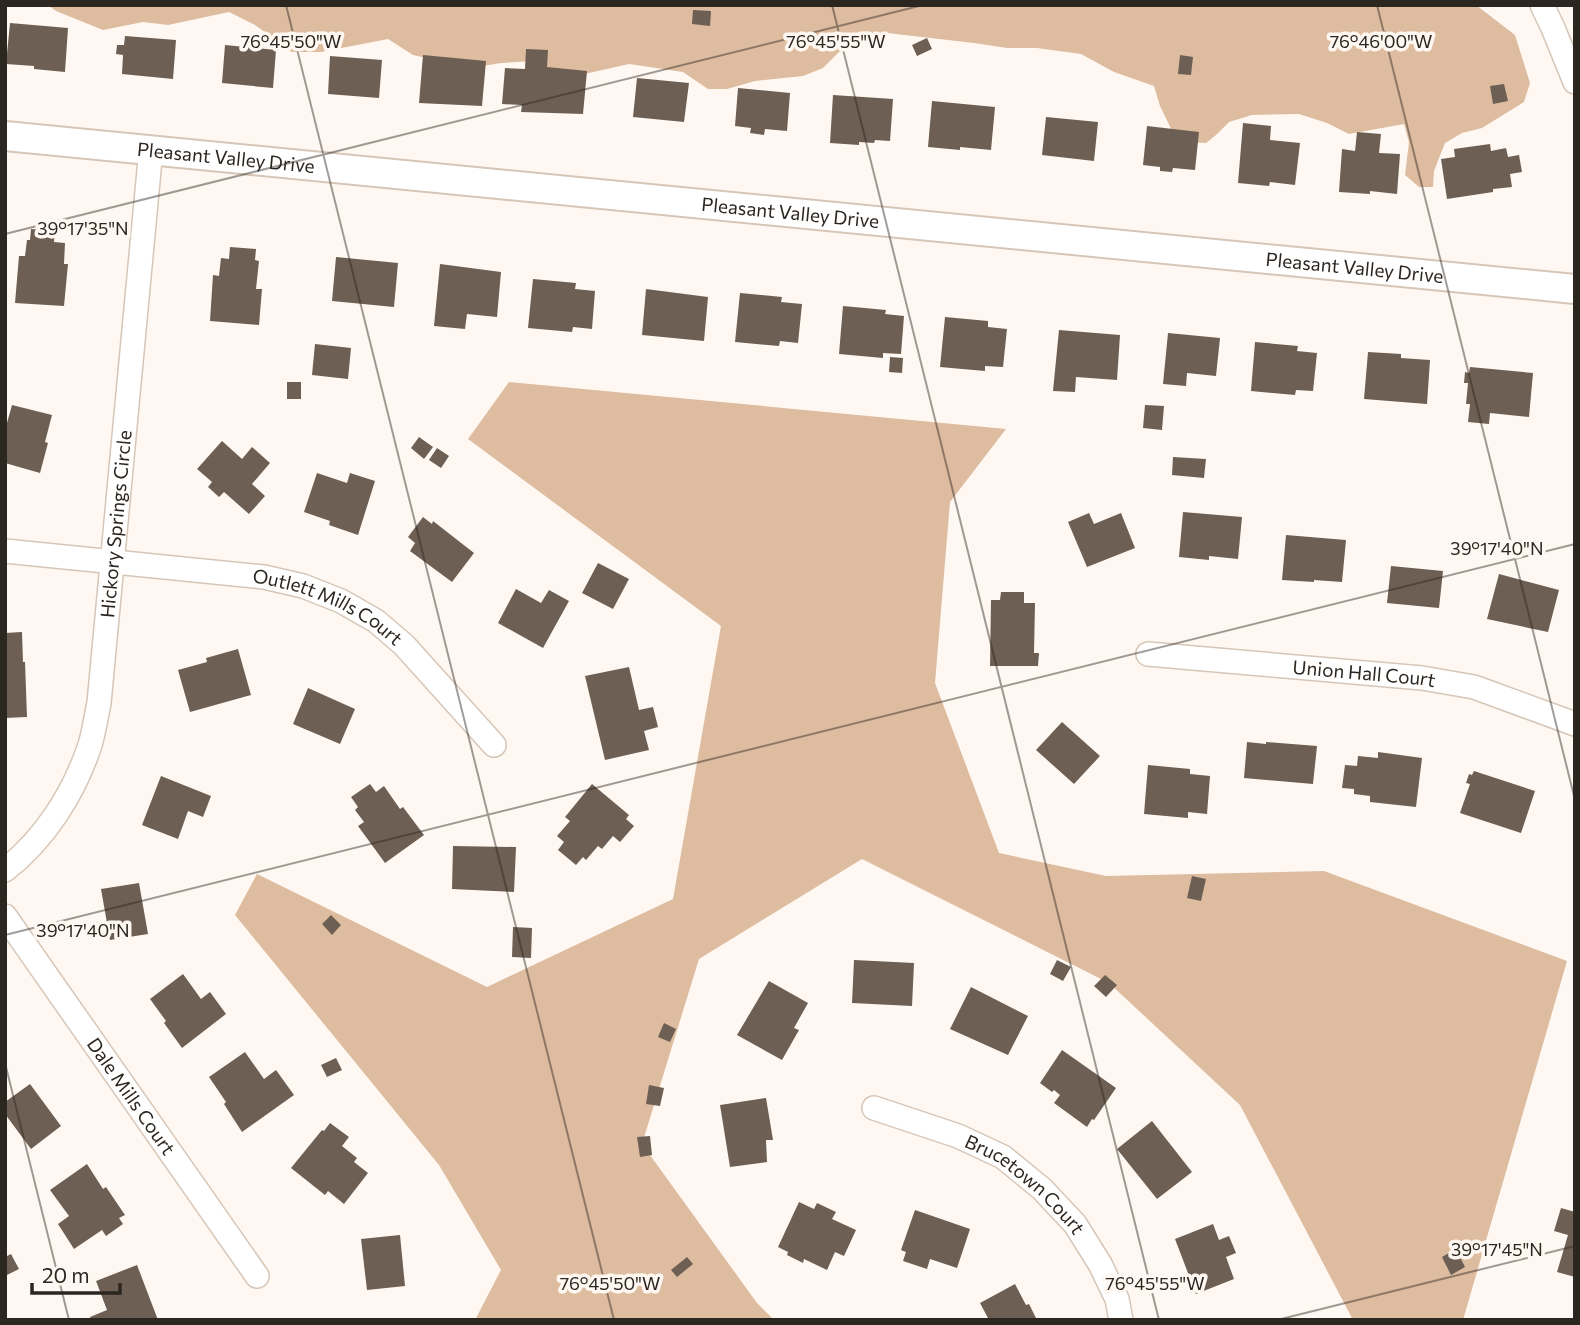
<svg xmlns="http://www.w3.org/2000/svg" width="1580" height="1325" font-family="Commissioner,sans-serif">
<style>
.forest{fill:#ddbca0}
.building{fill:#6d5f53}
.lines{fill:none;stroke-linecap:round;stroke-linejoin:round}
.minor-casing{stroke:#d6c6b8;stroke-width:26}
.tertiary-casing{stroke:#d6c6b8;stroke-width:32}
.minor{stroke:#fff;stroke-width:23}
.tertiary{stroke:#fff;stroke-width:28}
.ticks{fill:none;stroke:#2c2620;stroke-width:2;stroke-opacity:0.45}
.labels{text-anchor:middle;stroke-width:7;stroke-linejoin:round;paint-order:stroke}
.street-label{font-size:19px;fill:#2c2620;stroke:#fff8f2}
.ticks-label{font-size:18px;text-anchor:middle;fill:#2c2620;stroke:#fff8f2;stroke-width:7;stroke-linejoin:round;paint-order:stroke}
</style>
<rect width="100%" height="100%" fill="#fff8f2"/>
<path class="forest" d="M48,5H1476L1515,35L1530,83L1524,102L1482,128L1462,133L1445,143L1434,171L1433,187H1419L1405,175L1409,142L1404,124L1349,134L1327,123L1299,114L1252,115L1229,122L1216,135L1206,143L1187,142L1175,137L1160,106L1154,86L1114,72L1081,54L1037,48H1007L974,43L887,33L840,51L823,68L803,76L755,81L727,89H708L683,72L629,64L571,77L534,61L501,63L470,68L413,55L388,39L321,52H292L255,25L229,12L168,25L143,22L103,30L56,11Z
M509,382L1006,429L950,502L935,683L999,853L1106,876L1324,871L1567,961L1463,1320H1353L1240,1105L1109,983L862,859L699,959L642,1144L757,1303L774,1320H475L501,1270L439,1165L235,915L257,874L487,987L673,899L721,626L468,439Z"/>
<path class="building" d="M693,10L711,11L710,26L692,24Z
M10,23L68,28L65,72L34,69V66L6,64Z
M125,36L176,40L173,79L122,74L123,55L116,54L117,45H124Z
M927,38L932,49L917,56L912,45Z
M225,45L276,50L273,88L222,83Z
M526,49L548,50L547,67L587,71L583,114L521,112L522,105L502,104L505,68L525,69Z
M423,55L486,61L482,106L419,103Z
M1180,55L1193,57L1191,75L1178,74Z
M330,56L382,60L379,98L328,94Z
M637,78L689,83L684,122L633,117Z
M1504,84L1508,101L1493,104L1490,86Z
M738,88L790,93L787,131L765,129L764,135L750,133L751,128L735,126Z
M833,95L893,99L890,141L875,140L874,143L859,142V145L830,143Z
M932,101L995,107L991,150L960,147V150L928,147Z
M1046,117L1098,122L1094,161L1042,155Z
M1243,123L1271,126L1270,140L1300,143L1295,185L1270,182L1269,186L1238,183Z
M1147,126L1199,132L1195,170L1173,168L1172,172L1160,171V167L1143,165Z
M1357,132L1381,134L1379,153L1400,154L1397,194L1370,191V194L1339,192L1342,149L1355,151Z
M1490,144L1491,151L1506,148L1508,157L1519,155L1522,172L1510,174L1512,187L1493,189V192L1447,199L1441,159L1455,157L1454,149Z
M31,229L55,231L54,242L65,243L64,264H68L64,306L15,303L19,256H25L27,240H30Z
M230,247L256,249L255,260L259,261L256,289H262L259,325L210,321L213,275L219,276L221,258L229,259Z
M336,257L398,263L394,307L332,301Z
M440,264L501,272L497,317L467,314L465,329L434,326Z
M533,279L576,283L575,289L595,291L592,329L573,327L572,332L528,328Z
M646,289L708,297L704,341L642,335Z
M740,293L782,297L781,302L802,304L798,343L780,341L779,346L735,342Z
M843,306L886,310L885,314L904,316L901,354L883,353V358L839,354Z
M945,317L988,321V327L1007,329L1003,367L985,366V371L940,367Z
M1059,330L1120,335L1117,380L1076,377L1075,392L1053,391Z
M1168,333L1220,338L1216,376L1187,373L1186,386L1163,384Z
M1255,342L1298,346L1297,351L1317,353L1313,391L1296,390L1295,395L1251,391Z
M315,344L351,348L348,379L312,375Z
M1368,352L1401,354V358L1430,360L1427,404L1364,399Z
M890,357L903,358L902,373L889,372Z
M1470,367L1533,373L1529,417L1490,413L1489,424L1468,422L1470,404H1466L1468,383H1464L1465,372L1469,373Z
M287,382H301V399H287Z
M12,405L52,415L45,442L48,443L40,473L5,463V430Z
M1145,405L1164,406L1162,430L1143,428Z
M419,437L433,447L424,459L411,448Z
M222,441L242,459L252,447L270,463L252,484L265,496L249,514L224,492L219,497L208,487L212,482L197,469Z
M437,448L449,456L441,468L429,460Z
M1173,457L1206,459L1204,478L1172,475Z
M317,473L347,483L350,473L375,481L358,535L329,525L330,521L304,512Z
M1183,512L1242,517L1238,559L1209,556V560L1179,557Z
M1089,513L1094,524L1121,513L1135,548L1087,567L1068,522Z
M423,517L432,524L433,521L474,553L452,582L410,551L415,543L408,537Z
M1286,535L1346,540L1342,582L1314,580V582L1282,580Z
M598,563L629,579L613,609L582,593Z
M1391,566L1443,571L1439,608L1387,603Z
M1499,574L1559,590L1548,632L1487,619Z
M516,589L541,603L549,590L569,601L543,648L498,623Z
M1001,592H1024V603H1035L1034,653H1039L1038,666H990L991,600H1000Z
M22,632L23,662H25L27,717L5,718V633Z
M238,649L251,695L190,712L178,670L207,662L206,658Z
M629,667L639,710L653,707L658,727L644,731L649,750L605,760L585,676Z
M308,688L355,709L340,744L293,724Z
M1062,722L1100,756L1074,784L1036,750Z
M1247,742L1266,744V742L1317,746L1313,784L1244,778Z
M1378,752L1422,758L1416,807L1370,802V796L1354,794V789L1342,788L1345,765L1357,766L1358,756L1378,758Z
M1148,765L1190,769V774L1210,776L1207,814L1188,812V818L1144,814Z
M1474,771L1535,791L1521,833L1460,813L1470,784L1466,783L1469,774L1472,775Z
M161,776L211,796L203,817L188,811L178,839L142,825Z
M370,784L376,792L384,786L400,809L403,807L424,835L385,863L358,826L364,822L355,810L358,807L351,797Z
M592,784L629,815L626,819L634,826L620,842L613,836L602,849L598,846L586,860L583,857L576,865L558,850L564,842L557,836L570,821L565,817Z
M453,846L516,847L514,892L452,889Z
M1192,876L1206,879L1201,901L1187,898Z
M139,883L148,934L110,940L101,889Z
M331,915L341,925L332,935L322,924Z
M513,927L532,928L531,958L512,957Z
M854,960L914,963L912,1006L852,1003Z
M1057,960L1071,967L1063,981L1050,974Z
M183,974L201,999L210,992L226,1014L182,1048L164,1023L166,1021L150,999Z
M1105,975L1117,985L1106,997L1094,986Z
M769,981L808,1003L794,1028L799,1030L782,1060L737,1035Z
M971,987L1028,1016L1008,1055L950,1029Z
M664,1023L676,1029L670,1042L658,1037Z
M1062,1050L1116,1088L1094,1120L1092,1119L1087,1127L1054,1103L1060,1095L1054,1090L1052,1092L1040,1083Z
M245,1052L264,1079L276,1070L294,1095L242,1132L224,1104L226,1102L209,1077Z
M336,1058L342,1070L327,1077L321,1065Z
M30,1084L61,1126L31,1149L5,1114V1102Z
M649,1085L664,1088L660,1106L646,1104Z
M766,1098L773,1140H766L767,1162L730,1167L720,1105Z
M1152,1121L1192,1172L1157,1199L1117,1149Z
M330,1123L349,1137L342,1146L357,1158L354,1162L368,1173L344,1204L328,1191L325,1195L291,1168L322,1130L324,1131Z
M650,1136L652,1155L640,1157L637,1137Z
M87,1164L103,1189L106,1187L125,1215L119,1218L123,1224L106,1236L102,1230L74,1249L58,1224L69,1216L50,1190Z
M799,1202L814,1209L817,1203L836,1212L832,1219L856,1230L844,1256L835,1252L827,1270L804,1259L803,1263L787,1255L788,1252L778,1247Z
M1561,1208L1575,1212V1277L1557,1272L1568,1235L1554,1231Z
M915,1210L970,1229L957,1268L930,1259L927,1269L903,1261L906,1252L901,1250Z
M1213,1224L1219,1240L1229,1236L1236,1253L1226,1257L1234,1279L1196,1294L1175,1239Z
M400,1235L405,1286L367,1290L361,1239Z
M1456,1249L1465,1267L1451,1275L1442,1257Z
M11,1254L19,1269L5,1276V1257Z
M687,1257L693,1264L677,1277L671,1270Z
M137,1265L158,1320H91L90,1317L107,1310L96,1281Z
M1015,1284L1026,1305L1029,1304L1037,1320H989L980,1303Z"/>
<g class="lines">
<g class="minor-casing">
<g id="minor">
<path d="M1542,5L1553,28L1575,82"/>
<path id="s1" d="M5,551L264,577L303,586L341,601L376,621L404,645L494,745"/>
<path id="s2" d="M1148,654L1422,678L1474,687L1575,724"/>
<path id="s3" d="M5,870C45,839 74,793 90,745C94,732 96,717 99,703L151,149"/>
<path id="s4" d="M5,916L257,1276"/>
<path id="s5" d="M874,1108L958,1136L1003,1157L1042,1189L1075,1224L1100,1264L1117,1299L1121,1320"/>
</g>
</g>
<g class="tertiary-casing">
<g id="tertiary">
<path id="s6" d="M5,136L1575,289"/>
</g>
</g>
<use href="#minor" class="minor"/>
<use href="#tertiary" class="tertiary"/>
</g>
<path class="ticks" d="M286,5L614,1320M832,5L1159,1320M1377,5L1575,800M5,234L923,5M5,935L1575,544M5,1063L69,1320M1277,1320L1575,1246"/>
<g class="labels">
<g class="street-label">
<text dy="7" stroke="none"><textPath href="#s6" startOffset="222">Pleasant Valley Drive</textPath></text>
<text dy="7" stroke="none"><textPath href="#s6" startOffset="789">Pleasant Valley Drive</textPath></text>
<text dy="7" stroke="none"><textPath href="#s6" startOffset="1356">Pleasant Valley Drive</textPath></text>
<text dy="7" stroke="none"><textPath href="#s3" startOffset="376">Hickory Springs Circle</textPath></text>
<text dy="7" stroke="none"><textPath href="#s1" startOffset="331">Outlett Mills Court</textPath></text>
<text dy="7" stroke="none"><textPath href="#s2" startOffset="217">Union Hall Court</textPath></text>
<text dy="7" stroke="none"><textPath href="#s4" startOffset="220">Dale Mills Court</textPath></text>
<text dy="7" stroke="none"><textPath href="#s5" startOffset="172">Brucetown Court</textPath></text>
</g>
</g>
<g class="ticks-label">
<text x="291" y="48">76°45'50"W</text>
<text x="836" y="48">76°45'55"W</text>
<text x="1381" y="48">76°46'00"W</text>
<text x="83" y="235">39°17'35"N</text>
<text x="1497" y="555">39°17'40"N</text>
<text x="83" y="937">39°17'40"N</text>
<text x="1497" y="1256">39°17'45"N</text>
<text x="610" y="1290">76°45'50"W</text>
<text x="1155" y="1290">76°45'55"W</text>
</g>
<rect width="1580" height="1325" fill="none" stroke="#2c2620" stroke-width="14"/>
<path d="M32 1283v10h88v-10" fill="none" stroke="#2c2620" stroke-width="3.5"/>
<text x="42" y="1283" font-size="21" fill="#2c2620" stroke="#fff8f2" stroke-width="5" paint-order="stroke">20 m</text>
</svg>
